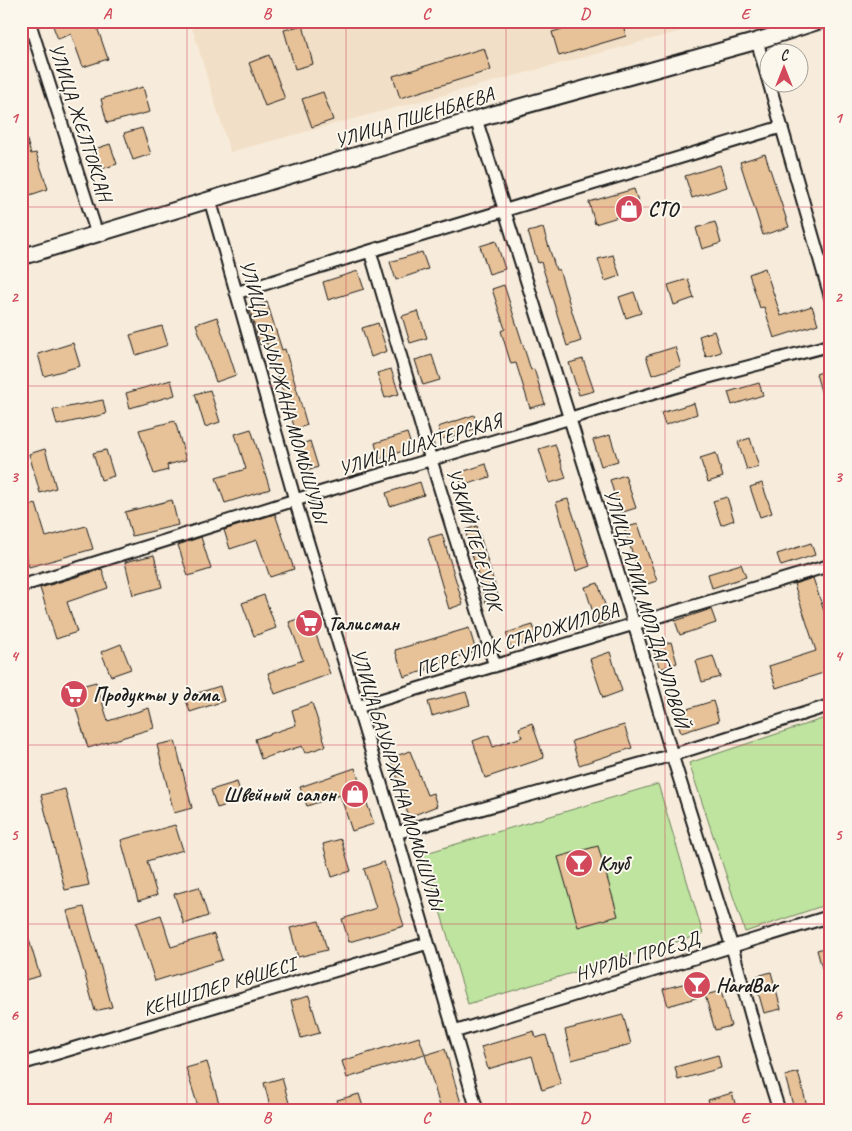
<svg xmlns="http://www.w3.org/2000/svg" width="852" height="1131" font-family="Caveat,sans-serif">
<style>
.built{fill:#f2dfc7}
.green{fill:#bfe49f;stroke:#6e805e}
.building{fill:#e7c298;stroke:#1c1c1c}
.lines{fill:none;stroke-linecap:round;stroke-linejoin:round}
.minor-casing{stroke:#1c1c1c;stroke-width:15}
.tertiary-casing{stroke:#1c1c1c;stroke-width:19}
.minor{stroke:#fbf7ec;stroke-width:11}
.tertiary{stroke:#fbf7ec;stroke-width:15}
.grid{fill:none;stroke:#d1495b;stroke-width:1;stroke-opacity:0.55}
.labels{text-anchor:middle;stroke-width:4;stroke-linejoin:round;paint-order:stroke}
.street-label{font-size:20px;fill:#1c1c1c;stroke:#fbf7ec}
.poi-label{font-size:20px;font-weight:bold;fill:#1c1c1c;stroke:#fbf7ec;text-anchor:start}
.neatline{fill:none;stroke:#d1495b;stroke-width:2}
.grid-label{font-size:16px;text-anchor:middle;font-weight:bold;fill:#d1495b}
</style>
<rect width="100%" height="100%" fill="#f7ecdb"/>
<filter id="ink" filterUnits="userSpaceOnUse"><feTurbulence type="fractalNoise" baseFrequency=".02" numOctaves="2"/><feDisplacementMap in="SourceGraphic" scale="10" xChannelSelector="R" yChannelSelector="G"/><feConvolveMatrix kernelMatrix="1 2 1 2 8 2 1 2 1" color-interpolation-filters="sRGB"/></filter>
<g filter="url(#ink)">
<path class="built" d="M190,21H719L230,152Z"/>
<path class="green" d="M831,716V903L745,932L689,763Z
M658,784L703,934L468,1004L423,854Z"/>
<path class="building" d="M51,21H95L108,59L83,67L71,34L58,39Z
M591,21H622L626,36L559,56L552,32Z
M303,25L313,64L295,69L284,30Z
M484,48L491,70L400,98L393,76Z
M269,55L285,99L265,106L249,63Z
M143,87L150,112L107,123L101,99Z
M323,92L333,120L312,127L302,99Z
M21,127H23L31,154L36,153L48,189L21,198Z
M142,128L151,154L133,160L124,133Z
M110,144L117,164L99,170L92,150Z
M765,154L789,227L763,235L740,162Z
M720,165L727,187L692,198L685,176Z
M634,189L641,210L595,224L589,202Z
M715,222L721,243L702,249L696,228Z
M543,228L556,270L559,269L581,341L567,346L541,262L538,263L528,232Z
M496,241L505,269L489,274L480,246Z
M422,252L428,269L396,280L390,262Z
M613,255L620,276L605,281L598,259Z
M765,268L781,316L812,306L818,324L774,338L764,307L760,308L749,274Z
M358,271L364,289L328,300L323,282Z
M688,279L694,298L674,305L668,285Z
M504,285L531,370L534,369L545,404L530,408L516,363L511,364L501,331L505,329L492,289Z
M634,292L641,313L626,318L619,297Z
M267,302L282,350L285,349L307,425L295,429L267,343L260,345L249,307Z
M418,311L427,338L410,343L402,316Z
M217,317L236,375L216,382L196,324Z
M378,323L387,351L371,357L362,328Z
M162,326L168,345L136,355L130,335Z
M714,331L721,352L706,357L699,336Z
M73,343L80,366L44,376L38,354Z
M675,347L681,366L652,375L646,356Z
M432,355L440,380L423,385L415,360Z
M583,359L594,391L579,395L569,363Z
M391,369L399,394L385,398L377,373Z
M831,369V395L823,398L816,374Z
M171,380L175,395L130,408L126,393Z
M759,383L763,395L732,405L728,392Z
M210,390L220,422L205,427L195,394Z
M103,400L106,414L57,425L53,410Z
M694,403L697,414L665,425L661,413Z
M474,415L478,428L442,439L438,427Z
M175,421L186,460L167,465L168,470L154,474L139,430Z
M251,429L270,489L225,503L216,478L246,469L235,434Z
M407,433L412,448L379,459L375,443Z
M610,435L618,461L601,466L593,440Z
M750,438L759,467L747,470L738,442Z
M310,441L318,467L305,472L297,446Z
M555,444L566,478L550,483L539,449Z
M45,449L56,488L40,493L29,454Z
M106,450L114,476L101,480L93,453Z
M716,453L723,477L708,482L700,458Z
M486,464L490,477L462,486L458,473Z
M625,475L636,508L620,513L610,480Z
M420,482L424,495L390,506L386,493Z
M762,483L772,513L760,517L750,487Z
M727,497L734,520L721,525L713,501Z
M568,499L590,566L576,571L556,502Z
M172,500L178,525L132,536L125,512Z
M36,504L46,537L86,526L93,549L29,567L21,539V508Z
M275,514L294,569L270,577L257,540L230,549L224,530Z
M638,524L657,581L637,587L632,572L638,570L624,528Z
M477,526L499,599L486,603L465,530Z
M442,534L463,604L449,609L428,538Z
M201,537L211,569L188,576L178,545Z
M811,543L815,555L781,566L777,554Z
M154,555L162,587L133,595L125,562Z
M741,564L746,577L712,588L708,574Z
M102,569L108,588L67,602L77,632L56,639L40,588Z
M813,578L831,632V692H829L823,673L776,688L769,666L816,651L794,584Z
M598,583L610,621L597,625L585,587Z
M264,595L276,628L254,636L242,603Z
M711,609L716,623L680,635L675,621Z
M309,615L330,674L275,694L268,673L303,660L289,622Z
M533,625L537,639L511,648L506,633Z
M469,628L476,651L426,667L427,670L404,677L395,650Z
M671,642L677,663L660,669L653,648Z
M121,644L131,669L111,676L101,652Z
M610,652L622,691L603,698L590,659Z
M713,656L720,677L702,682L696,661Z
M96,682L108,721L149,708L154,728L88,748L70,689Z
M220,686L224,701L190,712L185,697Z
M466,692L470,705L432,716L428,702Z
M713,701L719,721L681,733L674,713Z
M312,703L326,746L305,753L302,746L261,759L255,739L296,725L292,710Z
M532,723L544,758L485,778L473,741L489,735L493,747L522,737L519,728Z
M624,725L632,748L579,765L572,741Z
M175,741L192,808L174,813L157,745Z
M410,751L427,795L433,793L437,806L409,817L404,803L406,802L390,758Z
M355,768L374,824L352,831L340,795L307,806L300,787Z
M237,782L243,800L217,808L211,790Z
M65,789L89,885L65,890L41,795Z
M175,825L183,850L147,861L157,895L138,901L121,840Z
M341,839L351,871L332,877L323,844Z
M598,846L618,916L578,927L558,857Z
M384,862L404,926L349,942L342,919L376,908L364,869Z
M199,887L208,916L184,924L174,894Z
M84,907L112,1007L95,1011L67,911Z
M161,915L171,947L214,934L222,960L155,981L136,923Z
M21,920H23L40,976L21,981Z
M319,921L327,950L298,957L290,928Z
M831,946V989L828,990L817,950Z
M771,972L781,1009L764,1013L754,977Z
M698,980L703,996L668,1006L663,989Z
M721,991L731,1026L715,1030L705,995Z
M309,996L320,1033L301,1038L291,1001Z
M623,1015L631,1044L572,1060L565,1030Z
M534,1031L536,1038L546,1035L561,1084L542,1090L532,1056L488,1069L481,1047Z
M419,1037L425,1054L347,1078L342,1061Z
M445,1049L463,1110H441L425,1055Z
M718,1055L721,1068L678,1080L675,1067Z
M207,1062L221,1110H199L186,1068Z
M798,1072L807,1106L794,1109L785,1076Z
M282,1078L291,1110H271L264,1083Z
M732,1093L737,1110H711L708,1100Z
M359,1094L364,1110H340L337,1100Z"/>
<g class="lines">
<g class="minor-casing">
<path id="minor" d="M29,21L97,234
M757,41L831,299
M476,119L634,624L672,755L732,947L766,1069L779,1110
M210,200L295,500L396,833L477,1110
M370,251L431,460L495,666
M236,293L370,251L781,127
M21,586L295,500L705,378L831,345
M357,707L831,565
M396,833L672,755L831,705
M454,1032L831,916
M21,1064L428,943"/>
</g>
<g class="tertiary-casing">
<path id="tertiary" d="M21,257L476,119L757,41L819,21"/>
</g>
<use href="#minor" class="minor"/>
<use href="#tertiary" class="tertiary"/>
</g>
</g>
<path class="grid" d="M187,21V1110M346,21V1110M506,21V1110M665,21V1110M21,207H831M21,386H831M21,565H831M21,745H831M21,924H831"/>
<defs>
<g id="shop-disc" transform="scale(1.4375)"><circle r="9.5" fill="#d1495b" stroke="#fbf7ec"/><path d="M-5-2.5h2.3a2.7 3.5 0 0 1 5.4 0H5L5.5 6h-11ZM-1.5-2.5h3a1.5 2.3 0 0 0-3 0Z" fill="#fff"/></g>
<g id="supermarket-disc" transform="scale(1.4375)"><circle r="9.5" fill="#d1495b" stroke="#fbf7ec"/><path d="M-6-5.5h2.5l.6 2H6L4.5 2H-2.5L-4.4-4H-6ZM-1.5 3.2a1.3 1.3 0 1 0 .1 0ZM3 3.2a1.3 1.3 0 1 0 .1 0Z" fill="#fff"/></g>
<g id="bar-disc" transform="scale(1.4375)"><circle r="9.5" fill="#d1495b" stroke="#fbf7ec"/><path d="M-6-5H6L.8 .8V4.5H3.5V6h-7V4.5H-.8V.8Z" fill="#fff"/></g>
</defs>
<g fill-rule="evenodd">
<use href="#shop-disc" x="629" y="209"/>
<use href="#supermarket-disc" x="309" y="623"/>
<use href="#supermarket-disc" x="74" y="694"/>
<use href="#shop-disc" x="355" y="794"/>
<use href="#bar-disc" x="579" y="863"/>
<use href="#bar-disc" x="697" y="985"/>
</g>
<g class="labels">
<g class="street-label">
<text transform="translate(414 117) rotate(-17)" y="7">УЛИЦА ПШЕНБАЕВА</text>
<text transform="translate(81 122) rotate(72)" y="7">УЛИЦА ЖЕЛТОКСАН</text>
<text transform="translate(284 391) rotate(74)" y="7">УЛИЦА БАУЫРЖАНА МОМЫШУЛЫ</text>
<text transform="translate(420 444) rotate(-17)" y="7">УЛИЦА ШАХТЕРСКАЯ</text>
<text transform="translate(475 539) rotate(73)" y="7">УЗКИЙ ПЕРЕУЛОК</text>
<text transform="translate(647 608) rotate(73)" y="7">УЛИЦА АЛИИ МОЛДАГУЛОВОЙ</text>
<text transform="translate(517 639) rotate(-17)" y="7">ПЕРЕУЛОК СТАРОЖИЛОВА</text>
<text transform="translate(398 779) rotate(73)" y="7">УЛИЦА БАУЫРЖАНА МОМЫШУЛЫ</text>
<text transform="translate(637 956) rotate(-17)" y="7">НУРЛЫ ПРОЕЗД</text>
<text transform="translate(219 986) rotate(-17)" y="7">КЕНШІЛЕР КӨШЕСІ</text>
</g>
<g class="poi-label">
<text x="648" y="216">СТО</text>
<text x="328" y="630">Талисман</text>
<text x="93" y="701">Продукты у дома</text>
<text x="336" y="801" text-anchor="end">Швейный салон</text>
<text x="598" y="870">Клуб</text>
<text x="716" y="992">HardBar</text>
</g>
</g>
<rect width="852" height="1131" fill="none" stroke="#fbf7ec" stroke-width="55"/>
<g transform="translate(784 68)"><circle r="24" fill="#fbf7ec" stroke="#a29f99"/>
<path d="M0-4L9 19L0 12L-9 19Z" fill="#d1495b"/>
<text y="-8" font-size="14" font-weight="bold" text-anchor="middle" fill="#1c1c1c">С</text>
</g>
<rect x="28" y="28" width="796" height="1076" class="neatline"/>
<g class="grid-label">
<text x="107" y="19">A</text>
<text x="267" y="19">B</text>
<text x="426" y="19">C</text>
<text x="585" y="19">D</text>
<text x="745" y="19">E</text>
<text x="14" y="123">1</text>
<text x="838" y="123">1</text>
<text x="14" y="302">2</text>
<text x="838" y="302">2</text>
<text x="14" y="482">3</text>
<text x="838" y="482">3</text>
<text x="14" y="661">4</text>
<text x="838" y="661">4</text>
<text x="14" y="840">5</text>
<text x="838" y="840">5</text>
<text x="14" y="1020">6</text>
<text x="838" y="1020">6</text>
<text x="107" y="1123">A</text>
<text x="267" y="1123">B</text>
<text x="426" y="1123">C</text>
<text x="585" y="1123">D</text>
<text x="745" y="1123">E</text>
</g>
</svg>
